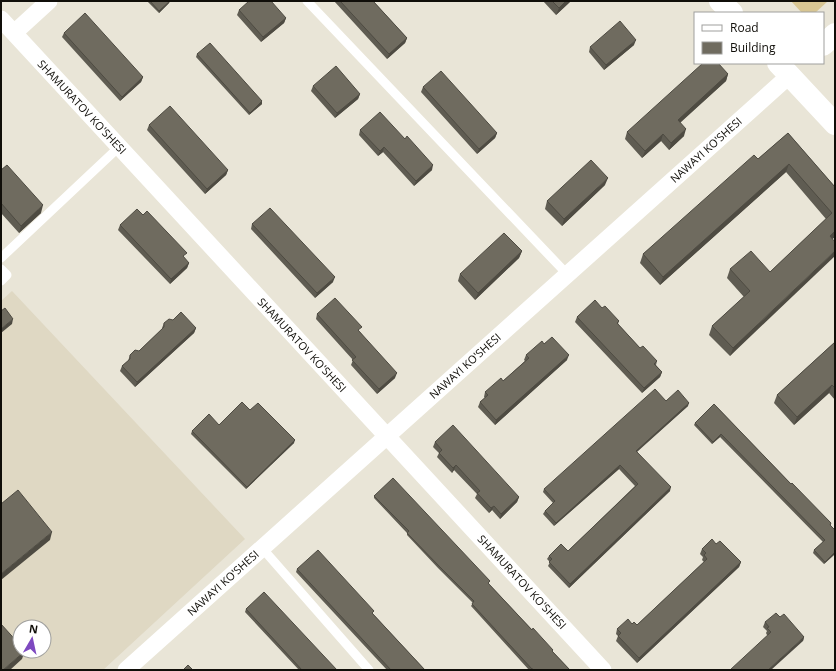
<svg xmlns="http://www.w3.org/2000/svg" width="836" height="671" font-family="'Open Sans',sans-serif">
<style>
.built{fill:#dfd8c3;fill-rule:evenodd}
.green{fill:#d8c693}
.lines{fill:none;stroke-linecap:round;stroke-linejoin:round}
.service{stroke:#fff;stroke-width:9}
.minor{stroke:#fff;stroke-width:17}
.tertiary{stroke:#fff;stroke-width:22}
.wall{fill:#5f5c52}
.shaded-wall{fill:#4e4b42}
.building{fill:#6f6b5f;stroke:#4e4b42}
.labels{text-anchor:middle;stroke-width:3;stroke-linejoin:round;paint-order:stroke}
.street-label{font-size:11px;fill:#100e09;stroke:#fff}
</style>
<rect width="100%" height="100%" fill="#e9e5d7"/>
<path class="built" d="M12,291L245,539L103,670H1V301ZM20,627H44V651H20Z"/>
<path class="green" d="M791,1H828L815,13H802Z"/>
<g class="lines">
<path class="service" d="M307,1L567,274
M1,258L119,147
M1,269L7,275L1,281
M262,548L369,670"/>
<path class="minor" d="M1,19L603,670
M14,33L49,1
M126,670L790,75"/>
<path class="tertiary" d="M720,1L732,13
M823,45L835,34
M778,63L835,124"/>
</g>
<path class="wall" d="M147,1H170L169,3L159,13Z
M334,1H373L407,38L405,43L387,59Z
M543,1H571L556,15Z
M239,10L286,18L284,23L261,42L237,15Z
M64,33L143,77L141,82L120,101L62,37Z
M634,45L604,70L589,52L590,47Z
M197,54L262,104L249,115L196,57Z
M728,74L726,81L680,123L684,136L669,150L661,141L642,158L625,139L627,132Z
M313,86L360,94L358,99L335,118L311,91Z
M423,87L497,133L495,138L477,154L421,92Z
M149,125L228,170L226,175L205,194L147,130Z
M360,130L432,170L414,186L383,152L378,156L359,135Z
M788,133L835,187L832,239L730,356L709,335L712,326L744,297L727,278L730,269L770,272L826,219L786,172L660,285L640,263L643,254L758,159Z
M1,170L41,213L19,233L1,213Z
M605,185L562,226L545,209L547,201Z
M252,224L333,282L315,298L251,229Z
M120,225L189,263L187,268L170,284L118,230Z
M522,251L519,258L475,300L458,281L460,274Z
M602,308L619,321L618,324L640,348L657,361L656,365L662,372L660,377L642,393L575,322L577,317Z
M317,314L360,332L395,378L377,394L351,365L353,360L316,319Z
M164,323L196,328L194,333L135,387L120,371L122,366L128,361L130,355L139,351L162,329V328Z
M835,342V400L829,393L794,425L774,403L777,395Z
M544,344L567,360L495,425L478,407L480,402L485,398L484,397L485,392L503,381L525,361L524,360L526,355Z
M666,401L688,406L637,452L670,491L569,588L548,566L550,562L547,559L549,556L568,551L635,486L619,469L554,526L543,514L545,511L553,503L543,492L544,489Z
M714,404L791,484L831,523V525L835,554L824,564L813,553L814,550L823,542L720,437L712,444L694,425L695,423Z
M250,410L294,443L246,489L191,434L192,431L219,425Z
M435,442L519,497L517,502L500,519L492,510L489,513L475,498L477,494L454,470L452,473L437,457L439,453L433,447Z
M374,496L488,583L570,670H529L471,606L473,603L438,568L407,535V533L374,498Z
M716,544L741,562L739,567L637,663L616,641L618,636L616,634L617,629L632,624L637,625L704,562L702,560L703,557L700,554L702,549Z
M297,569L373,613V614L425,670H387L296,572Z
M246,609L337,670H299L245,612Z
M780,617L804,637L803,641L767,635L766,633L767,631L763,627L765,622Z"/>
<path class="shaded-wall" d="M170,1L169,3L159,13V11Z
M566,1H571L556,15L559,8Z
M286,18L284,23L261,42L263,37Z
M407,38L405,43L387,59L389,54Z
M636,40L634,45L604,70L606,65Z
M728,74L726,81L675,127L678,120Z
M143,77L141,82L120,101L122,97Z
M360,94L358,99L335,118L337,113Z
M262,101V104L249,115L250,113Z
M686,129L684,136L669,150L671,143Z
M497,133L495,138L477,154L479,149Z
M663,134L661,141L642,158L645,151Z
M384,147L383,152L378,156L380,151Z
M789,164L786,172L660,285L663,277Z
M433,165L432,170L414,186L416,181Z
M228,170L226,175L205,194L207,189Z
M608,178L605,185L562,226L564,219Z
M43,205L41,213L19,233L21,226Z
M835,231V237L826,245L830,236Z
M522,251L519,258L475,300L478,293Z
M835,251V256L730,356L733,348Z
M189,263L187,268L170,284L171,279Z
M335,277L333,282L315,298L317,293Z
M13,319L12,324L1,333V329Z
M196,328L194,333L135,387L137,382Z
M569,355L567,360L495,425L496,420Z
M662,372L660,377L642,393L644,388Z
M397,373L395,378L377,394L379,389Z
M832,385L829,393L794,425L797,417Z
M689,403L688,406L634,454L636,451Z
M721,434L720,437L712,444L713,442Z
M295,440L294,443L246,489L247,487Z
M456,465L454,470L452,473L453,468Z
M620,465L619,469L554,526L556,523Z
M671,487L670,491L569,588L570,584Z
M519,497L517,502L500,519L501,514Z
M494,506L492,510L489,513L491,508Z
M52,532L50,540L1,580V574Z
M835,552V554L824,564L825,562Z
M741,562L739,567L637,663L639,658Z
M804,637L803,641L771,670H768Z
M25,651L22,659L10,670H3Z"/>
<path class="building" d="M150,1H170L159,11Z
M249,1H271L286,18L263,37L239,10Z
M340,1H373L407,38L389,54Z
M552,1H566L559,8Z
M85,13L143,77L122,97L64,33Z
M620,21L636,40L606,65L590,47Z
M210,43L262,101L250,113L197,54Z
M703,63H718L728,74L678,120L686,129L671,143L663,134L645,151L627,132Z
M336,66L360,94L337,113L313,86Z
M441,71L497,133L479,149L423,87Z
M170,106L228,170L207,189L149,125Z
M380,112L405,139L407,136L433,165L416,181L384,147L380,151L360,130Z
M788,133L835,187V231L830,236L835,242V251L733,348L712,326L750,291L730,269L751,251L770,272L832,213L789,164L663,277L643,254L754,155L758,159Z
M591,160L608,178L564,219L547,201Z
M7,165L43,205L21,226L1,203V170Z
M270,208L335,277L317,293L252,224Z
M137,209L143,215L147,211L187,253L183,256L189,263L171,279L120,225Z
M504,233L522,251L478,293L460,274Z
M335,298L362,327L358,330L397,373L379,389L352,360L356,357L317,314Z
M595,300L602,308L605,306L619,321L617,323L640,348L643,346L657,361L654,364L662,372L644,388L577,317Z
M5,308L13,319L1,329V311Z
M181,312L196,328L137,382L122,366L130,359V355L135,350L139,351L164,327V323L169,319L173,320Z
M552,337L569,355L496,420L480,402L488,395L485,392L501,378L503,381L529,358L526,355L542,341L544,344Z
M835,342V388L832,385L797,417L777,395Z
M655,389L666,401L678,390L689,403L636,451L671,487L570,584L549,562L552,559L549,556L561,544L568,551L638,484L620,465L556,523L545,511L555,501L544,489Z
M242,402L250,410L258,403L295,440L247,487L192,431L209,414L219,425Z
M714,404L791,484L792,483L831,523L830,525L835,530V552L825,562L814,550L825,540L721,434L713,442L695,423Z
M453,425L519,497L501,514L494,506L491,508L477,493L480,491L456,465L453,468L439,453L442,450L435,442Z
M393,478L490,581L488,583L532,630L533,628L553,650L552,651L570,670H534L533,669H532L472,604L474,601L439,566L407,533L409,531L374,496Z
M18,490L52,532L1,574V504Z
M712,539L716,544L720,541L741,562L639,658L618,636L621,633L617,629L628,619L632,624L634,622L637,625L707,559L704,555L706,553L702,549Z
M318,550L374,611L372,613L425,670H391L297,569Z
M264,592L337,670H302L246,609Z
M776,613L780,617L784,614L804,637L768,670H730L771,632L767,628L769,627L765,622Z
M1,624L20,645V651H25L3,670H1Z
M188,665L193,670H183Z"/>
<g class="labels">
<g class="street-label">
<text transform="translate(82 107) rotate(47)" y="4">SHAMURATOV KO'SHESI</text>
<text transform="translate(706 150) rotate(-42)" y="4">NAWAYI KO'SHESI</text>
<text transform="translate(302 345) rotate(47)" y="4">SHAMURATOV KO'SHESI</text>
<text transform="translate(465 366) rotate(-42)" y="4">NAWAYI KO'SHESI</text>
<text transform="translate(522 582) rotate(47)" y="4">SHAMURATOV KO'SHESI</text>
<text transform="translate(223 583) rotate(-42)" y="4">NAWAYI KO'SHESI</text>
</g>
</g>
<rect width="836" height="671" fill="none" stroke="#100e09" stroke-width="4"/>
<rect x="694" y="12" width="130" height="52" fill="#ffffff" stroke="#9f9f9d"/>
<rect x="702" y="25" width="20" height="6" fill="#ffffff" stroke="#9f9f9d"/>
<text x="730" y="32" font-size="12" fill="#100e09">Road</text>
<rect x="702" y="42" width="20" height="12" fill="#6f6b5f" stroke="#9f9f9d"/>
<text x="730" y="52" font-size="12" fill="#100e09">Building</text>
<g transform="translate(32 639) rotate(9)"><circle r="19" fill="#ffffff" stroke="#9f9f9d"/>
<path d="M0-3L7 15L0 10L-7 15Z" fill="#7e49c0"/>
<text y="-6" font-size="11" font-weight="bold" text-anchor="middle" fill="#100e09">N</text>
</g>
</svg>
